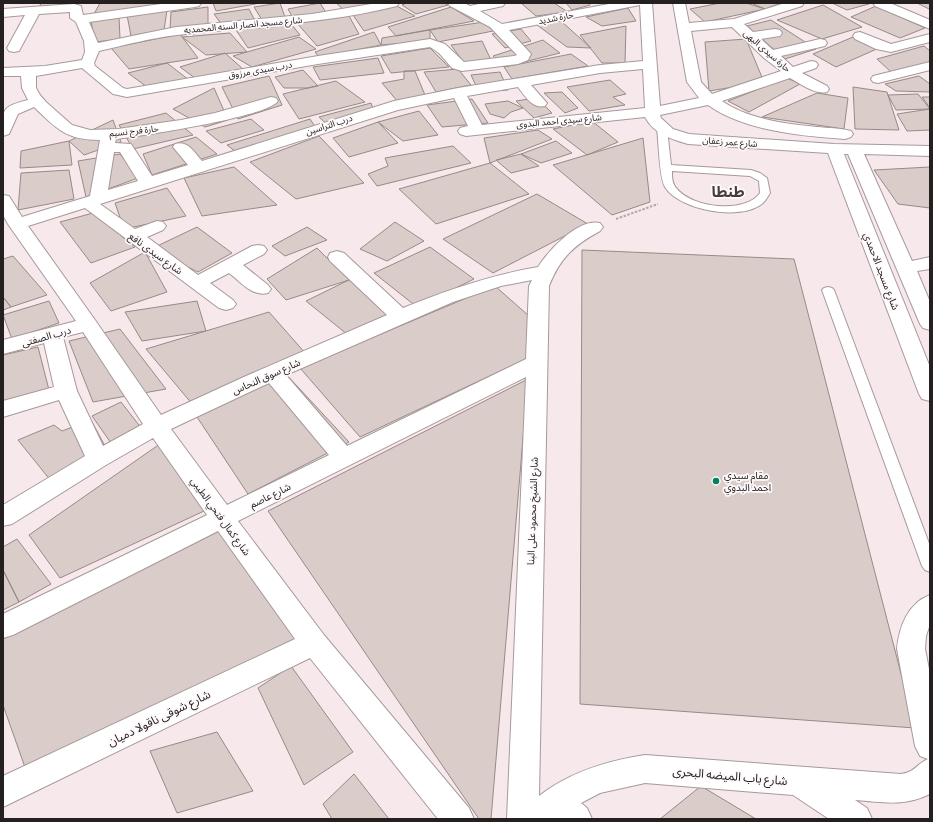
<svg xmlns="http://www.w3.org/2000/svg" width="933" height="822" font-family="'Source Sans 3','Noto Sans Arabic',sans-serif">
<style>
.building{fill:#dacdc9;stroke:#968a86}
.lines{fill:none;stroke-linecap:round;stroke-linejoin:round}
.service-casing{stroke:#a6999b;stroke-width:2}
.minor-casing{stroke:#a6999b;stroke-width:2}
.path{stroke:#b2a7a9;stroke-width:2;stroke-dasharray:2.5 1.5;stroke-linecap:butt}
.service{fill:#fff;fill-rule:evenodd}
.minor{fill:#fff;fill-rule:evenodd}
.poi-dot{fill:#028161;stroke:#fef9fa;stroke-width:1.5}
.labels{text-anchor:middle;stroke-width:3.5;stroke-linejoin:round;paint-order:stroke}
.far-street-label{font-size:9px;fill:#252020;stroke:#fef9fa}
.street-label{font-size:10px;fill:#252020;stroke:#fef9fa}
.poi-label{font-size:10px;fill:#252020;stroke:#fef9fa;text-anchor:start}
.near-street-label{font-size:12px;fill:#252020;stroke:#fef9fa}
.far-town-label{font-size:15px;font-weight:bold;fill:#463b3d;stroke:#fef9fa}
</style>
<rect width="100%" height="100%" fill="#f7e9eb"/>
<path class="building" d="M41,3H72L68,6L39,8Z
M100,3H159L157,6L94,14Z
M213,3H261L216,11Z
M280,3L286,20H262L254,7Z
M320,3L327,14L293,18L288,9Z
M336,3H381L344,10Z
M407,3H444L448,5L416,14L402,5Z
M521,3H554L568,12L536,16Z
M566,3H589L590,5L572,10Z
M720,3H746L765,9L705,22L690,9Z
M751,3H781L765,9Z
M832,3H867L869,4L847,10Z
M917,3H930V9H929Z
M395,5L415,16L364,31L353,15Z
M823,5L862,27L822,39L777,20Z
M876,6L925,28L900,38L851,17Z
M208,7V26L170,29L171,12Z
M451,7L474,21L396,36L388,27Z
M628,8L636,21L602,26L586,17Z
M249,9L255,21L222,25L214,14Z
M167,10L164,30L131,36L127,15Z
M349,16L359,34L317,46L297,23Z
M119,17L120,39L95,42L91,21Z
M771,20L816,49L785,59L747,26Z
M561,21L591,48L567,47L537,25Z
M484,22L493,31L438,42L430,30Z
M292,25L300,35L248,48L236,30Z
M626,26L625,63H602L580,35Z
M521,29L531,41L505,48L492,34Z
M430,30V41L381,45L382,38Z
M374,32L381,45L319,57L315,52Z
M230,33L247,52L206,55L182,37Z
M180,34L198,58L129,69L111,48Z
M299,37L316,49L252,67L233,56Z
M853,37L879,48L836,67L813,54Z
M746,39L764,82L709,91L705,42Z
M543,40L560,53L504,67L493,56Z
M482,41L491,60L464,63L451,45Z
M924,46L930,51V62L891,72L877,59Z
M430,48L449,67L391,73L381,56Z
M225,53L243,69L196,79L180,67Z
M571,54L588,66L512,79L504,67Z
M378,58L384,73L320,80L313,67Z
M167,63L189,80L147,87L128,73Z
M458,69L471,85L436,92L424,72Z
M303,70L318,86L308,88H284L275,77Z
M404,71H415L425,95L398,102L382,83L404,79Z
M500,72L508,90L479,92L471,75Z
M269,76L282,105L238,119L222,87Z
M919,76L930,84V92L896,91L885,84Z
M787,78L800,84L749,112L728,101Z
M610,80L626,94L613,97L625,105L589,111L567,87Z
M336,81L365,102L299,119L283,94Z
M853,87L887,92L899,130L855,129Z
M214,88L228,120L205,127L173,109Z
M562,92L578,108L565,113L544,93Z
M817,93L848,98L844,129L762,117Z
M918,94L930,109L896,110L888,95Z
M922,97H930V108Z
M536,98L540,103L546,107L552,113L534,118L516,101Z
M472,99L488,123L442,127L427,105Z
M508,101L523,108L511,112L504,118L490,114L485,104Z
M371,103L376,116L332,129L319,117Z
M930,109V130L907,131L897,114Z
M419,111L438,135L403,141L378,122Z
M166,113L193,135L133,149L119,125Z
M251,119L264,130L221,143L206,131Z
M310,119L320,134L244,158L227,145Z
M113,120L121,142L84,155L69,141Z
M592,121L618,142L587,155L553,129Z
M378,122L398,143L349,157L333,138Z
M538,130L552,139L490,163L484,138Z
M319,136L364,183L296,199L250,162Z
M196,137L217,154L152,175L143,154Z
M643,138L650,202L612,215L553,165Z
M69,141L72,165L20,168L21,151Z
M556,141L572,153L541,163L521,154Z
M453,146L471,163L377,186L368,174L388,166L385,158Z
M120,154L138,178L86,197L78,161Z
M521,154L539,166L511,173L496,160Z
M490,163L529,194L436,224L399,189Z
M234,167L277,205L202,216L184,178Z
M930,167V208L898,204L874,170Z
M69,170L74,199L18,210L21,173Z
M167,188L186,216L124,229L115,203Z
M537,194L588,224L493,273L443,239Z
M93,213L135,247L91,263L60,222Z
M395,222L424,241L387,261L360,249Z
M197,227L232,253L198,272L151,249Z
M307,227L327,240L285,256L272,246Z
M430,247L474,279L417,307L374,273Z
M317,248L349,280L286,300L267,279Z
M582,250L794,259L915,728L580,704Z
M145,252L167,292L111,311L90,283Z
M13,256L47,295L11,307L3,297V259Z
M361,274L405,312L348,335L306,301Z
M495,286L529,316L530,357L360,437L300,368Z
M3,297L11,307L3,310Z
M49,301L59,323L12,339L3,315Z
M197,301L206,331L142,341L125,312Z
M269,312L306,354L193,405L146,349Z
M120,329L166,389L93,402L69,341Z
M38,347L49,390L3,401V355Z
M284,372L349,442L248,494L197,417Z
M528,379L491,819H479L268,511Z
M121,402L142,429L111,443L92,416Z
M91,420L105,446L51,481L18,440L54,425L62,431Z
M167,439L217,505L60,578L29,535Z
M237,522L307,634L27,773L3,705V639Z
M17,539L51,584L19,602L3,570V547Z
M3,570L19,602L3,610Z
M291,666L353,752L304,785L258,688Z
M217,732L253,791L177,813L150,751Z
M354,774L389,819H332L323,804Z
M701,786L756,819H660Z"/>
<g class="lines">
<g class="service-casing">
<path id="service" d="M662,126L667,129L671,165L751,170L760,173L767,178L770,193C768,196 766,200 763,203C741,222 679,210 665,187C659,177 659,142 657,129ZM672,171L750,176L759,181L760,193C745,214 693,208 677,189C672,184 672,178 672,171Z
M828,287L832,288L834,290L930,546V572L925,570L922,566L822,290L824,288Z"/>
</g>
<g class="minor-casing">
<path id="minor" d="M168,3H201L199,6L195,7L89,22L98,43L176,27L312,14L377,3H399L397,6C325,24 251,26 177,35C151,38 125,45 99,51L94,63L95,66L123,88L127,89L318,56L430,39L445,44L464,62L514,56L517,55L490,27L450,6L448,3H464L470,6L483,3H505L503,6L480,11L502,24L614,3H652L660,106L699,98L687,82L673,3H685L689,23L734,19L785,3H804L802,6L744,24L753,32L775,29L780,30L782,33L780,36L761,39L773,50L820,39L825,40L827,43L825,46L781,56L793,67L811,61L816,62L818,65L816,68L802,73L827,86L829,89L827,92C815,95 801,84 790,78L722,101C748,119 786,124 817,127C828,128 840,128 851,131L853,134L851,137L845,139C802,136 744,131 708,105L660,115L661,118L673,129L689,134L834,144L930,146V156L864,154L912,261L930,257V269L917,271L930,302V330L923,328L920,324L848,154H844L930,367V401L922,399L919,394L828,153L688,144C671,139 654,134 645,117L466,136L460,134L458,131L460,128L468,126L454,98L398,110L100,204L135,229L157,221L163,222L166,226L163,230L147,237L198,275L252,246L258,245L264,246L267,250L264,254L243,265L268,285L271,289L268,293C252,297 241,282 229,273L210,283L233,300L236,304L233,308L226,310L219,308L85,208L28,226L95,320L161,415L246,376L387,315L330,261L328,257L330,253L337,251L344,253L403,308C447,290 491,275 538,267C549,250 578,218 600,223L603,227L600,231C574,245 560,258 549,286L539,796C570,772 606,761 645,755L901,774C916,772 916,764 928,759L920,756L915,746L897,649C899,627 908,603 930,595V624L926,636L925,649L930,674V794C903,807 883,802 855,800L867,808L872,819H829L793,795L645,783L600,793L581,803L587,808L592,819H507L526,377L238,521L324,635L469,808L474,819H438L310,658L3,807V776L295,639L218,531L13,635L3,638V614L207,515L153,438L106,465L12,524L3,526V505L85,456L59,400L3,417V401L54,387L44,343L3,354V340L76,321L8,224L3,215V195L9,196L22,217L90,196L100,140C66,140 57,129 34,107L18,114L9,134L3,136C3,109 0,107 28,100L22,88L21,76H3V68L45,66L82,60L85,52L84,41L76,22L70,18V12L39,14L19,51L14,52L9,51L7,48L25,15L3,17V9L74,4L81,6L83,15ZM640,5L643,61L600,65L458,88L394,101L202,161C194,152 188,140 175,144L173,147L188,165L152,176L131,144L115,143L116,139C140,136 268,117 278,101L276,98L271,97L215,113L181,120L118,129L90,130L72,125L46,102L40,95L36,88V76L82,68L113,94L127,97L318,64L430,47L439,53L452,68L462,71L518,64L528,60L531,54L509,30ZM732,27L764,58L781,71L712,94L701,82L691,31ZM643,69L645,108L482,125L467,96L518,87C525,96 532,109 545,106L547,103L531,85L600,73ZM114,152H120L138,181L108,190ZM532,280L529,286L526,359L347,446L286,375L453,302L501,286ZM83,332L143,424L103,446L77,391L63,337ZM269,383L329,455L227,505L171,429Z
M873,3H890L930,20V29L875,6Z
M860,32L891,44L930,34V42L891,52L876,49L855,39L853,36L855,33Z
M930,62V70L878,83L873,82L871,79L873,76Z"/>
</g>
<path class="path" d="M616,219L658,204"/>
<use href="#service" class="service"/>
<use href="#minor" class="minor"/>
</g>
<circle class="poi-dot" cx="716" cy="481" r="4"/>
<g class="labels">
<g class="far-street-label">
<text transform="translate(556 18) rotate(-11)" y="3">حارة شديد</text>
<text transform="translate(243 25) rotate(-5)" y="3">شارع مسجد انصار السنه المحمديه</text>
<text transform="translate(767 51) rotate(41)" y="3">حارة سيدى البهى</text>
<text transform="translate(260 70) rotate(-10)" y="3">درب سيدى مرزوق</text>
<text transform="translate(559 121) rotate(-5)" y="3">شارع سيدى احمد البدوى</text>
<text transform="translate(329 125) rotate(-18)" y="3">درب التراسين</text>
<text transform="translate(134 131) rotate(-6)" y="3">حارة فرج نسيم</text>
<text transform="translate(730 142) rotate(4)" y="3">شارع عمر زعفان</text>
</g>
<g class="street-label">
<text transform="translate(156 253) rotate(36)" y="4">شارع سيدى نافع</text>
<text transform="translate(882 271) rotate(69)" y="4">شارع مسجد الاحمدي</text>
<text transform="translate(46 336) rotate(-16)" y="4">درب الصفتى</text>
<text transform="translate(266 376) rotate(-24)" y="4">شارع سوق النحاس</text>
<text transform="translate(270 495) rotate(-26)" y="4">شارع عاصم</text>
<text transform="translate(532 511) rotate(-88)" y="4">شارع الشيخ محمود على البنا</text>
<text transform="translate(221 516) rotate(54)" y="4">شارع كمال فتحي الطيبي</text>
</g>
<g class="poi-label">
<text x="724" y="479">مقام سيدي<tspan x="724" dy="12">احمد البدوي</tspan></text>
</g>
<g class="near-street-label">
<text transform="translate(159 718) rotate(-26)" y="4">شارع شوقى ناقولا دميان</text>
<text transform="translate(730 776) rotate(5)" y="4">شارع باب الميضه البحرى</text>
</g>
<g class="far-town-label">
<text x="728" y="197">طنطا</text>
</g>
</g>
<rect width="933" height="822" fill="none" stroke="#252020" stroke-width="8"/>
</svg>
